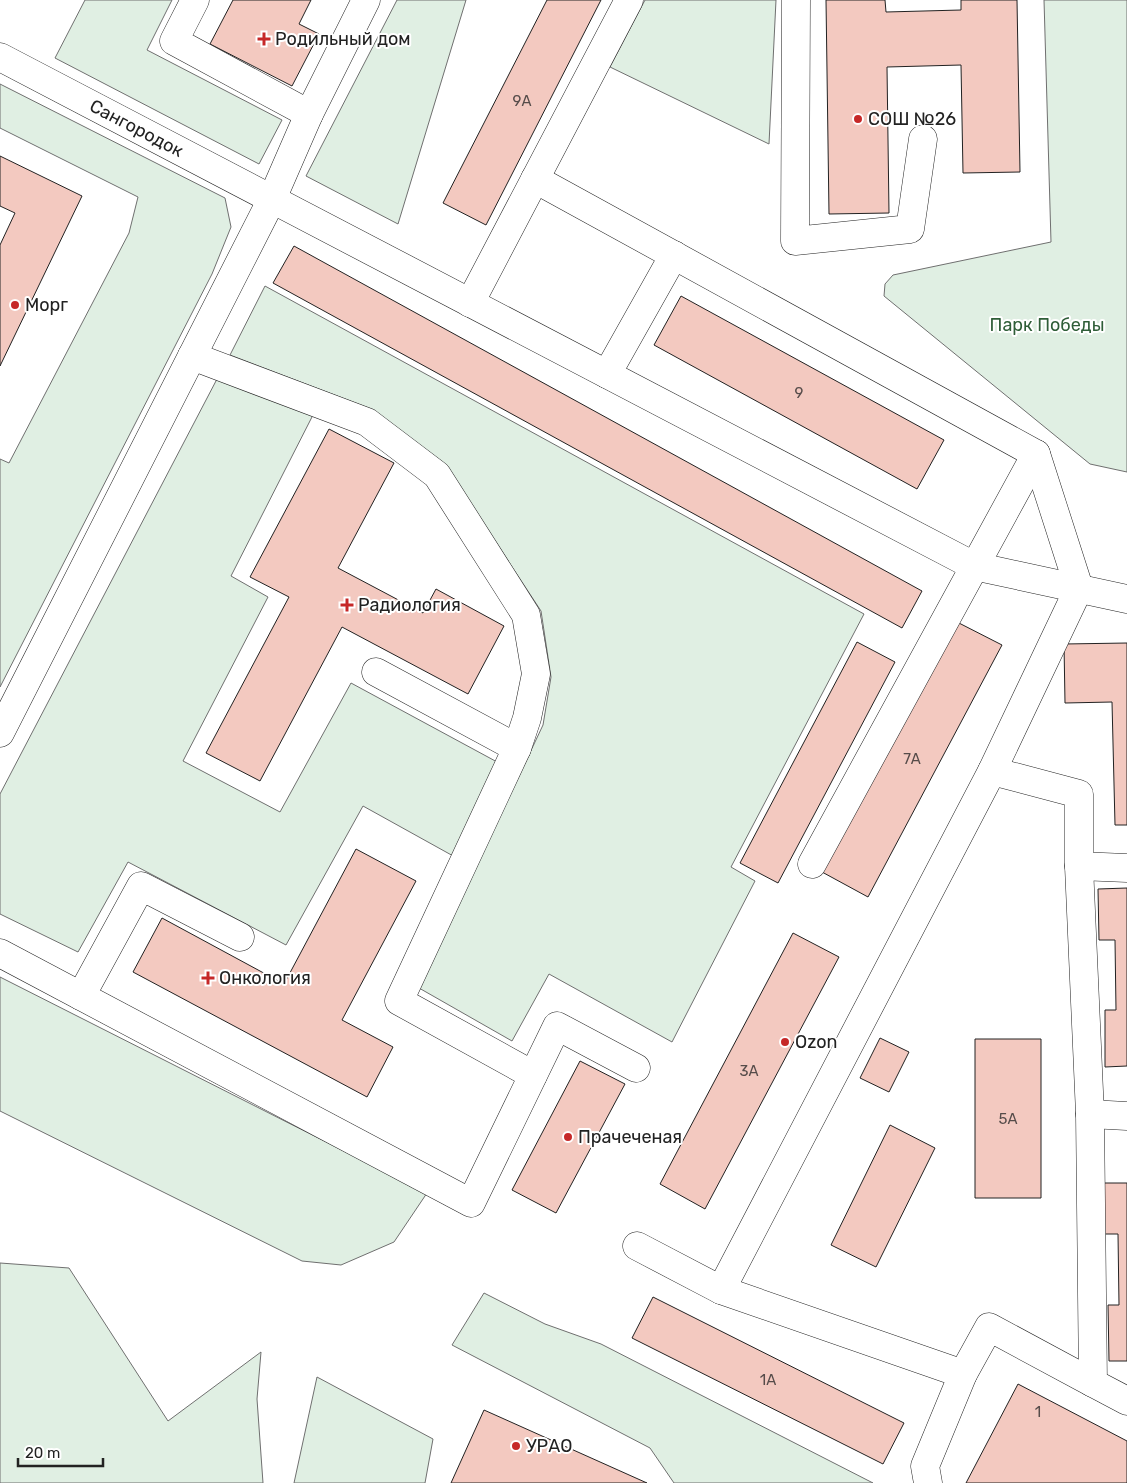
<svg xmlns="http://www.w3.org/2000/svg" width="1127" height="1483" font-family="Rubik,sans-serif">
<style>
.green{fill:#e0efe3;stroke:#6f6f6f}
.building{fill:#f3c9c0;stroke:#222}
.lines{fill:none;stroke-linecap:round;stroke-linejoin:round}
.minor-casing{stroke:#222;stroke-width:29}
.minor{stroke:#fff;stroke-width:28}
.poi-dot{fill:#c62828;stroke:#fff;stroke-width:2}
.labels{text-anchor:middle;stroke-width:4;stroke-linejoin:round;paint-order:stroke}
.number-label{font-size:15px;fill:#564c4a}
.poi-label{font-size:18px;fill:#222;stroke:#fff;text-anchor:start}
.street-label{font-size:18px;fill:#222;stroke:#fff}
.park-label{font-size:18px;fill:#2f5e38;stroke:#fff}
</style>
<rect width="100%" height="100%" fill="#fff"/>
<path class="green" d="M85,0H172L147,50L282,120L259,164L55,58Z
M397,0H466L398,224L306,176Z
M645,0H776L769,144L610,67Z
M1044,0H1127V472L1090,464L884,296L885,284L893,275L1051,242Z
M0,84L225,198L231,227L212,274L0,687V459L9,463L129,233L138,197L0,128Z
M265,286L864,614L731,867L755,881L672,1042L549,974L512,1041L419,988L543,725L551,677L541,611L444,463L371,409L230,355Z
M217,379L314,413L231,576L268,597L183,761L280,812L351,683L499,763L455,857L363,806L286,945L128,862L78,952L0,914V794Z
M0,977L427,1193L394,1242L341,1265L302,1261L0,1111Z
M0,1263L69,1268L168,1421L261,1352L257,1399L263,1483H0Z
M484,1293L545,1324L601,1344L873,1483H674L650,1448L452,1345Z
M317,1377L433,1439L425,1483H294Z"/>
<path class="building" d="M233,0H311L299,24L319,34L292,86L210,44Z
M547,0H601L486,225L443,203Z
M826,0H885L886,12L961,10V0H1017L1020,172L963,173L961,65L887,67L889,213L829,214Z
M0,156L82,196L0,366V245L15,213L0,206Z
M294,246L922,591L902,628L273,283Z
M681,296L944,440L917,489L654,345Z
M329,429L394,463L338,568L423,613L436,589L504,626L468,694L342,627L260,781L206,753L289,597L250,577Z
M955,621L1002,645L868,897L822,872Z
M857,642L895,662L778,883L740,863Z
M1127,643V825H1115L1112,702L1065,703L1064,644Z
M356,849L416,881L342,1020L393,1047L367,1097L133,972L162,918L284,984Z
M1127,888V1066L1105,1067V1010H1116L1115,940H1099L1098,889Z
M793,933L839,957L705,1209L660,1184Z
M880,1038L909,1052L889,1092L860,1078Z
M975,1039H1041V1198H975Z
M580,1061L625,1084L556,1213L512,1190Z
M890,1125L935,1148L876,1267L831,1245Z
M1101,1183H1127V1361H1109L1108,1305H1119L1118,1234H1102Z
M653,1297L904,1423L883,1464L632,1338Z
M1018,1384L1127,1441V1483H966Z
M484,1410L647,1483H451Z"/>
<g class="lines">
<g class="minor-casing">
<g id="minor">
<path d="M195,0L174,41L309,114"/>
<path d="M796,0L795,241L910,229L923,139"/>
<path id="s1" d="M0,57L974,566L1127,599"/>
<path d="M535,179L1036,454L812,864"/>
<path d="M470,303L629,0"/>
<path d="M192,356L367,422L437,475L526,615L536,674L527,718L517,748L399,1001L533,1075"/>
<path d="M607,374L674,255"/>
<path d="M376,672L517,748"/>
<path d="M0,733L272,199L309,114L366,0"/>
<path d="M992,771L1079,794V866L1090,1114L1093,1383L1127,1401"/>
<path d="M1079,866L1127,868"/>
<path d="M0,953L471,1203L557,1026L636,1068"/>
<path d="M81,996L141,886L240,937"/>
<path d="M1090,1114L1127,1116"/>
<path d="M637,1246L721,1290L963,1374"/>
<path d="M721,1290L992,771L1079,588L1036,454"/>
<path d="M928,1483L925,1466L963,1374L989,1327L1093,1383"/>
</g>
</g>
<use href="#minor" class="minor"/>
</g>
<g class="poi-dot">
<path d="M261.5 31.5h5v5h5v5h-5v5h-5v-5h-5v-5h5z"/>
<circle cx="858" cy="119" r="5"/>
<circle cx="15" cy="305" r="5"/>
<path d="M344.5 597.5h5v5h5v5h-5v5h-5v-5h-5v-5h5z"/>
<path d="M205.5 970.5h5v5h5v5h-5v5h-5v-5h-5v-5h5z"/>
<circle cx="785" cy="1042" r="5"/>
<circle cx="568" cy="1137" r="5"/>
<circle cx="516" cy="1446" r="5"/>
</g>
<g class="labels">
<g class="number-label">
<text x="522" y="106">9А</text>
<text x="799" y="398">9</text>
<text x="912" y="764">7А</text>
<text x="749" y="1076">3А</text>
<text x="1008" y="1124">5А</text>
<text x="768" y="1385">1А</text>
<text x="1038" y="1417">1</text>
</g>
<g class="poi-label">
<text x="275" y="45">Родильный дом</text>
<text x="868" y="125">СОШ №26</text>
<text x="25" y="311">Морг</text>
<text x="358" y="611">Радиология</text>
<text x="219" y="984">Онкология</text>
<text x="795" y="1048">Ozon</text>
<text x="578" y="1143">Прачеченая</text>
<text x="526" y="1452">УРАО</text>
</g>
<g class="street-label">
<text dy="6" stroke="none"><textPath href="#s1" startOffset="154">Сангородок</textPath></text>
</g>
<g class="park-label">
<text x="1047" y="331">Парк Победы</text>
</g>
</g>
<path d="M18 1458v8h85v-8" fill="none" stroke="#222222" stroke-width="2.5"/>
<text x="25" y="1458" font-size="15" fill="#222222" stroke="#ffffff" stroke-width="4" paint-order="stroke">20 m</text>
</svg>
